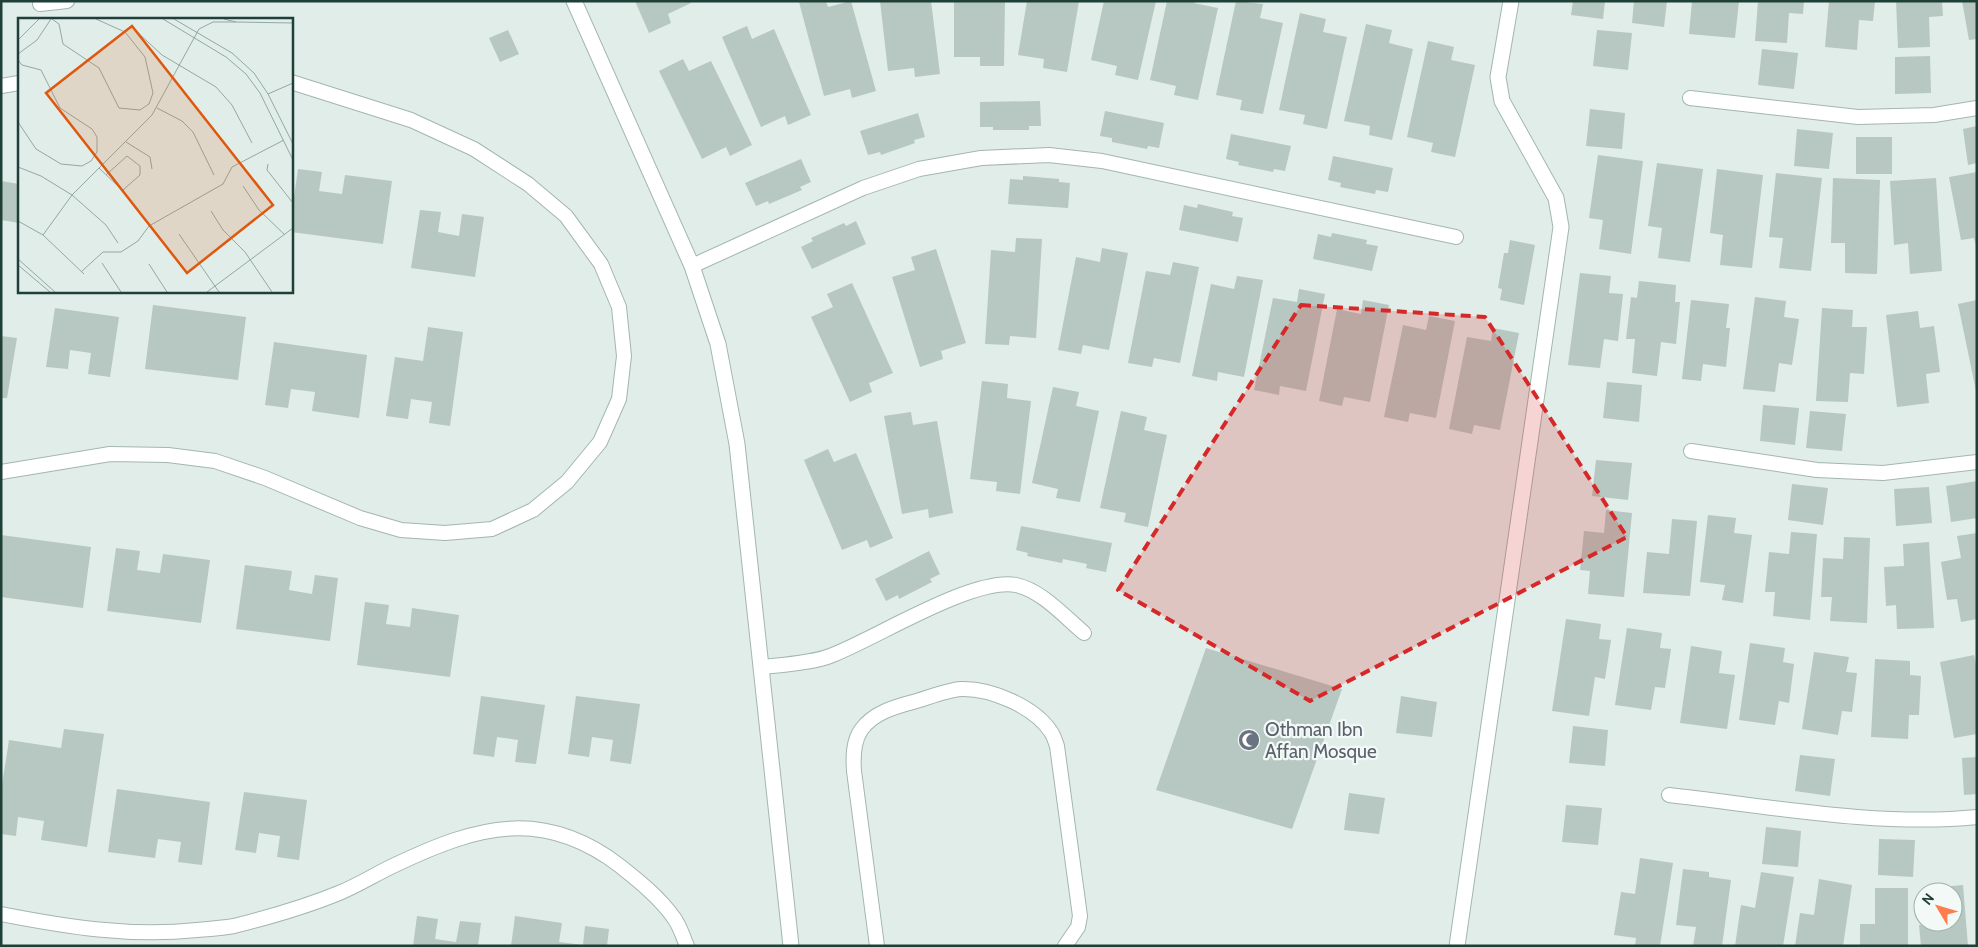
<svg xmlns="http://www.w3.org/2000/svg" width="1978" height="947" font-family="Cabin,sans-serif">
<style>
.building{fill:#b6c8c1}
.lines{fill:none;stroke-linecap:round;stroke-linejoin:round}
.service-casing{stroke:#a3b6b0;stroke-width:16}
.pedestrian-casing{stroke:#a3b6b0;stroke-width:17}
.minor-casing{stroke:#a3b6b0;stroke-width:17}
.service{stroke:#fff;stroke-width:14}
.pedestrian{stroke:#fff;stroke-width:15}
.minor{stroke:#fff;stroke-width:15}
.marked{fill:#d62828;fill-opacity:0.2;stroke:#d62828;stroke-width:4;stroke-dasharray:10 6;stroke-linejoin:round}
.labels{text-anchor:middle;stroke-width:4.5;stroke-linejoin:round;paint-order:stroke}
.worship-label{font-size:19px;fill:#5b616d;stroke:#f2f9f6;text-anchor:start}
.inset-road{fill:none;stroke:#93a8a2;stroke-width:1}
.view{fill:#de580e;fill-opacity:0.15;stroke:#de580e;stroke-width:2.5}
.inset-edge{fill:none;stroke:#1f4038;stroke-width:2.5}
</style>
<rect width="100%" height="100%" fill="#e1ede8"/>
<path class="building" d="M635,1H691V3L668,14L671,23L649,33Z
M826,1L828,7L851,1L876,91L852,98L850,89L824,96L799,2Z
M880,1H931L940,74L915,77L914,68L888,71Z
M954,1H1005L1004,66H980V57H954Z
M1027,1H1079L1067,72L1043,68L1044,59L1018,55Z
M1104,1H1156L1138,80L1115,75L1117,66L1091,60Z
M1167,1H1194V3L1218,8L1198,100L1174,95L1176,86L1150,80Z
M1236,1L1263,4L1260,18L1283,23L1263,114L1240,110L1242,100L1216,95Z
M1573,1H1605L1603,19L1571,15Z
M1634,1H1667L1664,27L1632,23Z
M1692,1H1739L1735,38L1689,34Z
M1758,1H1804L1803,14L1789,13L1787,43L1755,41Z
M1829,1H1875L1873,21L1859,20L1857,50L1825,47Z
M1896,1H1942L1943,16L1929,17L1930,47L1898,48Z
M1962,1H1977V39L1969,40Z
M1300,13L1326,19L1323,32L1347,37L1327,129L1303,124L1305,115L1279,110Z
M1366,24L1392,30L1389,43L1413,49L1392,140L1369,135L1370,126L1344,121Z
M747,26L752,39L774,29L811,115L788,125L785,116L761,127L722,37Z
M508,30L519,54L500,62L489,38Z
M1597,30L1632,33L1628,70L1593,66Z
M1428,41L1454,47L1451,60L1475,65L1455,157L1431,152L1433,143L1407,137Z
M1762,49L1798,53L1794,89L1758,85Z
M1930,56L1931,93L1895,94V57Z
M683,59L689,71L711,61L752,145L730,156L726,147L702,159L659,71Z
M1040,101L1041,126H1029V130H993V127H980V102Z
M1590,109L1625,113L1622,149L1586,146Z
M1105,111L1164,123L1159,148L1148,146L1147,149L1112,142V138L1100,136Z
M918,113L925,137L914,140L915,143L881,155L880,152L868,155L860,131Z
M1977,126V163L1968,165L1963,129Z
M1797,129L1833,133L1829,169L1794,166Z
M1231,134L1291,146L1285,171L1274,169L1273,172L1238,165L1239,162L1226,159Z
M1856,137H1892V174H1856Z
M1598,155L1643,161L1631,254L1599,249L1603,220L1589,218Z
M1333,156L1393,168L1388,192L1376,190L1375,194L1340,187L1341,183L1328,180Z
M801,159L811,182L800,187L802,190L769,204L768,201L756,206L745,183Z
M1657,163L1703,169L1690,262L1658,258L1662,228L1648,226Z
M298,169L322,172L319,191L342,194L345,175L392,181L383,244L291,232V218Z
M1717,169L1763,175L1752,268L1720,265L1723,235L1710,233Z
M1977,172V245L1976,246L1974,238L1961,240L1949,177Z
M1776,173L1822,178L1811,271L1779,268L1783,238L1769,237Z
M1023,176L1059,179V182L1070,183L1068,208L1008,204L1010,179L1023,180Z
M1833,178L1880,180L1877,274L1845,273V243H1831Z
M1936,178L1942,271L1910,274L1908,243L1894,245L1890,181Z
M1,181L19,184V223L1,220Z
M1198,204L1233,212L1232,216L1243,218L1238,242L1179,230L1184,205L1197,208Z
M420,210L441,212L438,232L459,236L462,214L484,217L475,277L411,268Z
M856,221L866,244L812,269L801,247L813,241L811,238L844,223L846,226Z
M1332,233L1367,240L1366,244L1378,246L1372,271L1313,259L1318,234L1331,237Z
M1016,238L1042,239L1036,338L1010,336L1009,345L985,344L991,250L1015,252Z
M1510,240L1535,245L1524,305L1500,300L1502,289L1498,288L1504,253H1508Z
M1102,248L1128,253L1109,350L1083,345L1081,354L1058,350L1076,257L1100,262Z
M936,249L966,343L941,351L943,359L920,367L892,277L915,270L911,257Z
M1173,262L1199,267L1180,363L1154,358L1152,367L1128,363L1146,271L1170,275Z
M1580,273L1611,276L1609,293L1623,294L1618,341L1604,339L1600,368L1568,365Z
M1237,276L1263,280L1244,377L1218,372L1217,381L1192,376L1211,284L1234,289Z
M1639,281L1676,285L1675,302H1680L1676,344L1661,342L1657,376L1632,373L1635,339H1626L1631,297L1637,298Z
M852,283L893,373L869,383L872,392L850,402L811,317L833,307L827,294Z
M1299,289L1325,294L1306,391L1280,386L1279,395L1254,390L1273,298L1297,302Z
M1755,297L1786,301L1784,317L1799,319L1792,365L1779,363L1775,392L1743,389Z
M1363,300L1389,305L1370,402L1344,397L1342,406L1319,401L1337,309L1361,314Z
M1691,300L1729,304L1726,328H1730L1726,367L1703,364L1701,381L1682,379Z
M1977,300V391H1976L1958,304Z
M153,305L246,317L238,380L145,369Z
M55,308L119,317L110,377L88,374L91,353L70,350L68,369L46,367Z
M1822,308L1853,310L1852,327H1867L1864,374L1850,373L1848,402L1816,401Z
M1918,311L1920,328L1934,326L1940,372L1926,374L1929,403L1897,407L1886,315Z
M1429,316L1455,321L1436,418L1410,413L1408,422L1384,417L1403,325L1426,330Z
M428,327L463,332L450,426L429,423L432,402L411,399L408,419L386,416L395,357L423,361Z
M1493,328L1519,333L1500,430L1474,425L1472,434L1449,429L1467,337L1491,341Z
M1,336L17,338L7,398H1Z
M274,342L367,355L359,418L312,411L315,392L291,389L288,408L265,405Z
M982,381L1008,384L1007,398L1031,401L1020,494L996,491L997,482L970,479Z
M1607,382L1642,385L1639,422L1603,418Z
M1053,387L1079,392L1076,406L1099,411L1080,502L1056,498L1058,489L1032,483Z
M1763,405L1799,408L1795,445L1760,441Z
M1121,411L1147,417L1144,430L1167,435L1148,527L1124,522L1126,513L1100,508Z
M1810,411L1846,414L1842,451L1806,448Z
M911,412L913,425L937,421L953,513L929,518L928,509L902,514L884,416Z
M828,449L834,462L856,453L893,538L870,548L867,540L842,550L804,460Z
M1596,460L1632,463L1628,500L1592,496Z
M1977,481V518L1951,522L1946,486Z
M1792,484L1828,488L1823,525L1788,520Z
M1929,487L1932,523L1896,526L1894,489Z
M1606,510L1632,513L1624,597L1588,594L1590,571L1580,570L1584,531L1604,533Z
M1708,515L1736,518L1734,533L1752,535L1743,603L1722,600L1725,585L1700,582Z
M1672,519L1697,521L1690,596L1643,593L1647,552L1669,554Z
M1021,526L1112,543L1106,572L1086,568L1087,564L1063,559L1062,563L1027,556L1028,553L1016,550Z
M1791,532L1817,534L1810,620L1773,616L1775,592H1765L1769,552L1789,554Z
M1977,533V619L1961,622L1957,599L1947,600L1941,562L1961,558L1957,536Z
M1,535L91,547L83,608L1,597Z
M1844,537L1870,538L1867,623L1830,621L1832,597H1821L1823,558L1843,559Z
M1929,542L1934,628L1897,629L1896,605L1886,606L1884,567L1904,566L1903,544Z
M116,548L140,551L137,570L160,573L163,554L210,560L201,623L107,611Z
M929,551L940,574L930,579L932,582L899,599L898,595L886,601L875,579Z
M245,565L292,571L289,590L312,594L315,575L338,578L330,641L236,629Z
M365,602L389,605L386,624L410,627L412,608L459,615L450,677L357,665Z
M1566,619L1601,624L1599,639L1611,640L1605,679L1595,677L1589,716L1552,711Z
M1627,628L1662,633L1660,648L1671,649L1665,688L1655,687L1651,710L1615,705Z
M1750,643L1785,648L1783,662L1794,664L1789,703L1779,701L1775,725L1739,720Z
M1691,646L1722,651L1719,673L1735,675L1727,729L1680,723Z
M1206,648L1342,689L1292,829L1156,790Z
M1814,652L1849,657L1846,672L1857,673L1852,712L1842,711L1838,735L1802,729Z
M1974,655L1977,669V734L1954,738L1940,662Z
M1875,659L1910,661V675L1921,676L1919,715H1909L1908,739L1871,737Z
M481,696L545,705L536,764L515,762L518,740L497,737L494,757L473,754Z
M576,696L640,704L631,764L610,761L613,740L592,737L589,757L568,754Z
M1401,696L1437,702L1432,737L1396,733Z
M1573,726L1608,730L1605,766L1569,763Z
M64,729L104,734L87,847L41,840L44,821L18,817L16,836L1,834V791L9,740L61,748Z
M1800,755L1835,759L1830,796L1795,791Z
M1977,757V794L1964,795L1962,758Z
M117,789L210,802L202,865L178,862L181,842L158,839L155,858L108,852Z
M244,792L307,800L299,860L277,857L280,836L259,833L256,853L235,850Z
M1349,793L1385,798L1379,834L1344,830Z
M1566,805L1602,808L1598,845L1562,842Z
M1766,827L1801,831L1798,867L1762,864Z
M1879,839L1915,840L1913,877L1878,875Z
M1640,858L1673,863L1660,946H1635L1636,938L1614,935L1621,892L1635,894Z
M1683,869L1709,872V877L1731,880L1722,946H1693L1696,927L1676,925Z
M1761,872L1794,877L1783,946H1735L1741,905L1755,908Z
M1819,879L1852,885L1843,946H1795L1800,913L1814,915Z
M1963,885L1968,946H1921L1919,925L1933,924V922H1953V892H1931L1930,888Z
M1875,888H1908V946H1860V924H1875Z
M417,916L438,919L435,939L456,942L460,921L481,923L478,946H413Z
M515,916L562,923L559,942L583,945L585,926L609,929L607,946H511Z"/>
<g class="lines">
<g class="service-casing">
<path id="service" d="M40,4L67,1
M1,86L19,83
M1690,98L1858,117L1934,115L1977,108
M692,266L863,188L919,169L981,158L1049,155L1102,161L1456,237
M1691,451L1817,470L1883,473L1977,462
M1,472L110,454L168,455L215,461L265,478L360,518L401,530L445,533L492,529L533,510L567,482L600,442L619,399L624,356L619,307L601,264L566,216L528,184L474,149L411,120L291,82
M762,667C781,665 813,663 830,656C875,639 972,577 1016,585C1041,590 1065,617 1084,633
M1669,795C1767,806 1879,827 1977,817
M1,914C68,927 129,937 197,930C209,929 222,928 234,926C270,917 305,907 339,893C359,885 377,873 397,864C477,826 543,807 620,866C639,881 660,898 674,918C680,926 683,937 687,946
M877,946L854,771C853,757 853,742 861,730C873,713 894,707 913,702C927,698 947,690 961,689C991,688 1035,707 1051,732C1054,736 1055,741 1057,746L1080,916L1078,927L1065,946"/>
</g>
<g class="pedestrian-casing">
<path id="pedestrian" d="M1457,946L1561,227L1556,198L1502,101L1498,77L1511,1"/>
</g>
<g class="minor-casing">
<path id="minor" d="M574,1L692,266L718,344L737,444L791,946"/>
</g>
<use href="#service" class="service"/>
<use href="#pedestrian" class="pedestrian"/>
<use href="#minor" class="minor"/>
</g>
<path class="marked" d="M1301,305L1485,317L1627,537L1310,701L1118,590Z"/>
<defs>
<g id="mosque-disc" transform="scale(1.125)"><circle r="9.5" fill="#6b7280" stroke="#f2f9f6"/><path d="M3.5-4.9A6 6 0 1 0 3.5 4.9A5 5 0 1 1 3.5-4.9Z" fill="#fff"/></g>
</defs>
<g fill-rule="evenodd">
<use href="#mosque-disc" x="1249" y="740"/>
</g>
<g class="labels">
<g class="worship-label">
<text x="1265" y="736">Othman Ibn<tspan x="1265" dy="22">Affan Mosque</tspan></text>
</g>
</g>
<g transform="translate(18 18)">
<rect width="275" height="275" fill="#e1ede8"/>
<path class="inset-road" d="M34,1L41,6L45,26L81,50L101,90L122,92L131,86L135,75L127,39L107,14L78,1M145,1L208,39L228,56L242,75L275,142M156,1L214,35L236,55L250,76L275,65M206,1L218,4L275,5M117,12L144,37L198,69L214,87L234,125M0,22L21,1M0,36L19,22L33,1M0,42L4,47L23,52L42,90L74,111L79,119V134L73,143L64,148L43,146L18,131L0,104M250,76L275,126M139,90L164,103L175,114L196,157M108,124L132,139L134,151M250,146L249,152L275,185M0,149L23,158L54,177L88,207L100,225M81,150L103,171L105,172L122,157V148L109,138L88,157M225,168L241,192L267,217M193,193L205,212L227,234L254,274M0,203L25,217L66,256M161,216L201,274M25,217L54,177L134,97L181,11L195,4H218M0,241L37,274M84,245L103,274M131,246L149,274M0,247L32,274M63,254L85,234H103L120,223L131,208L205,166L214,149L266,122M189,274L275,210"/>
<path class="view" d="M114,8L255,187L169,255L28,75Z"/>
<rect width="275" height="275" class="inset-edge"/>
</g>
<rect width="1978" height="947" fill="none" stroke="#1f4038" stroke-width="5"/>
<g transform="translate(1938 907) rotate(308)"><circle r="24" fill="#f2f9f6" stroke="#9eafaa"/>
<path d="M0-4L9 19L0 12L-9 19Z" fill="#ff7d4d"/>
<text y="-8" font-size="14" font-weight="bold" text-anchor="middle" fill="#1f4038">N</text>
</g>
</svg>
